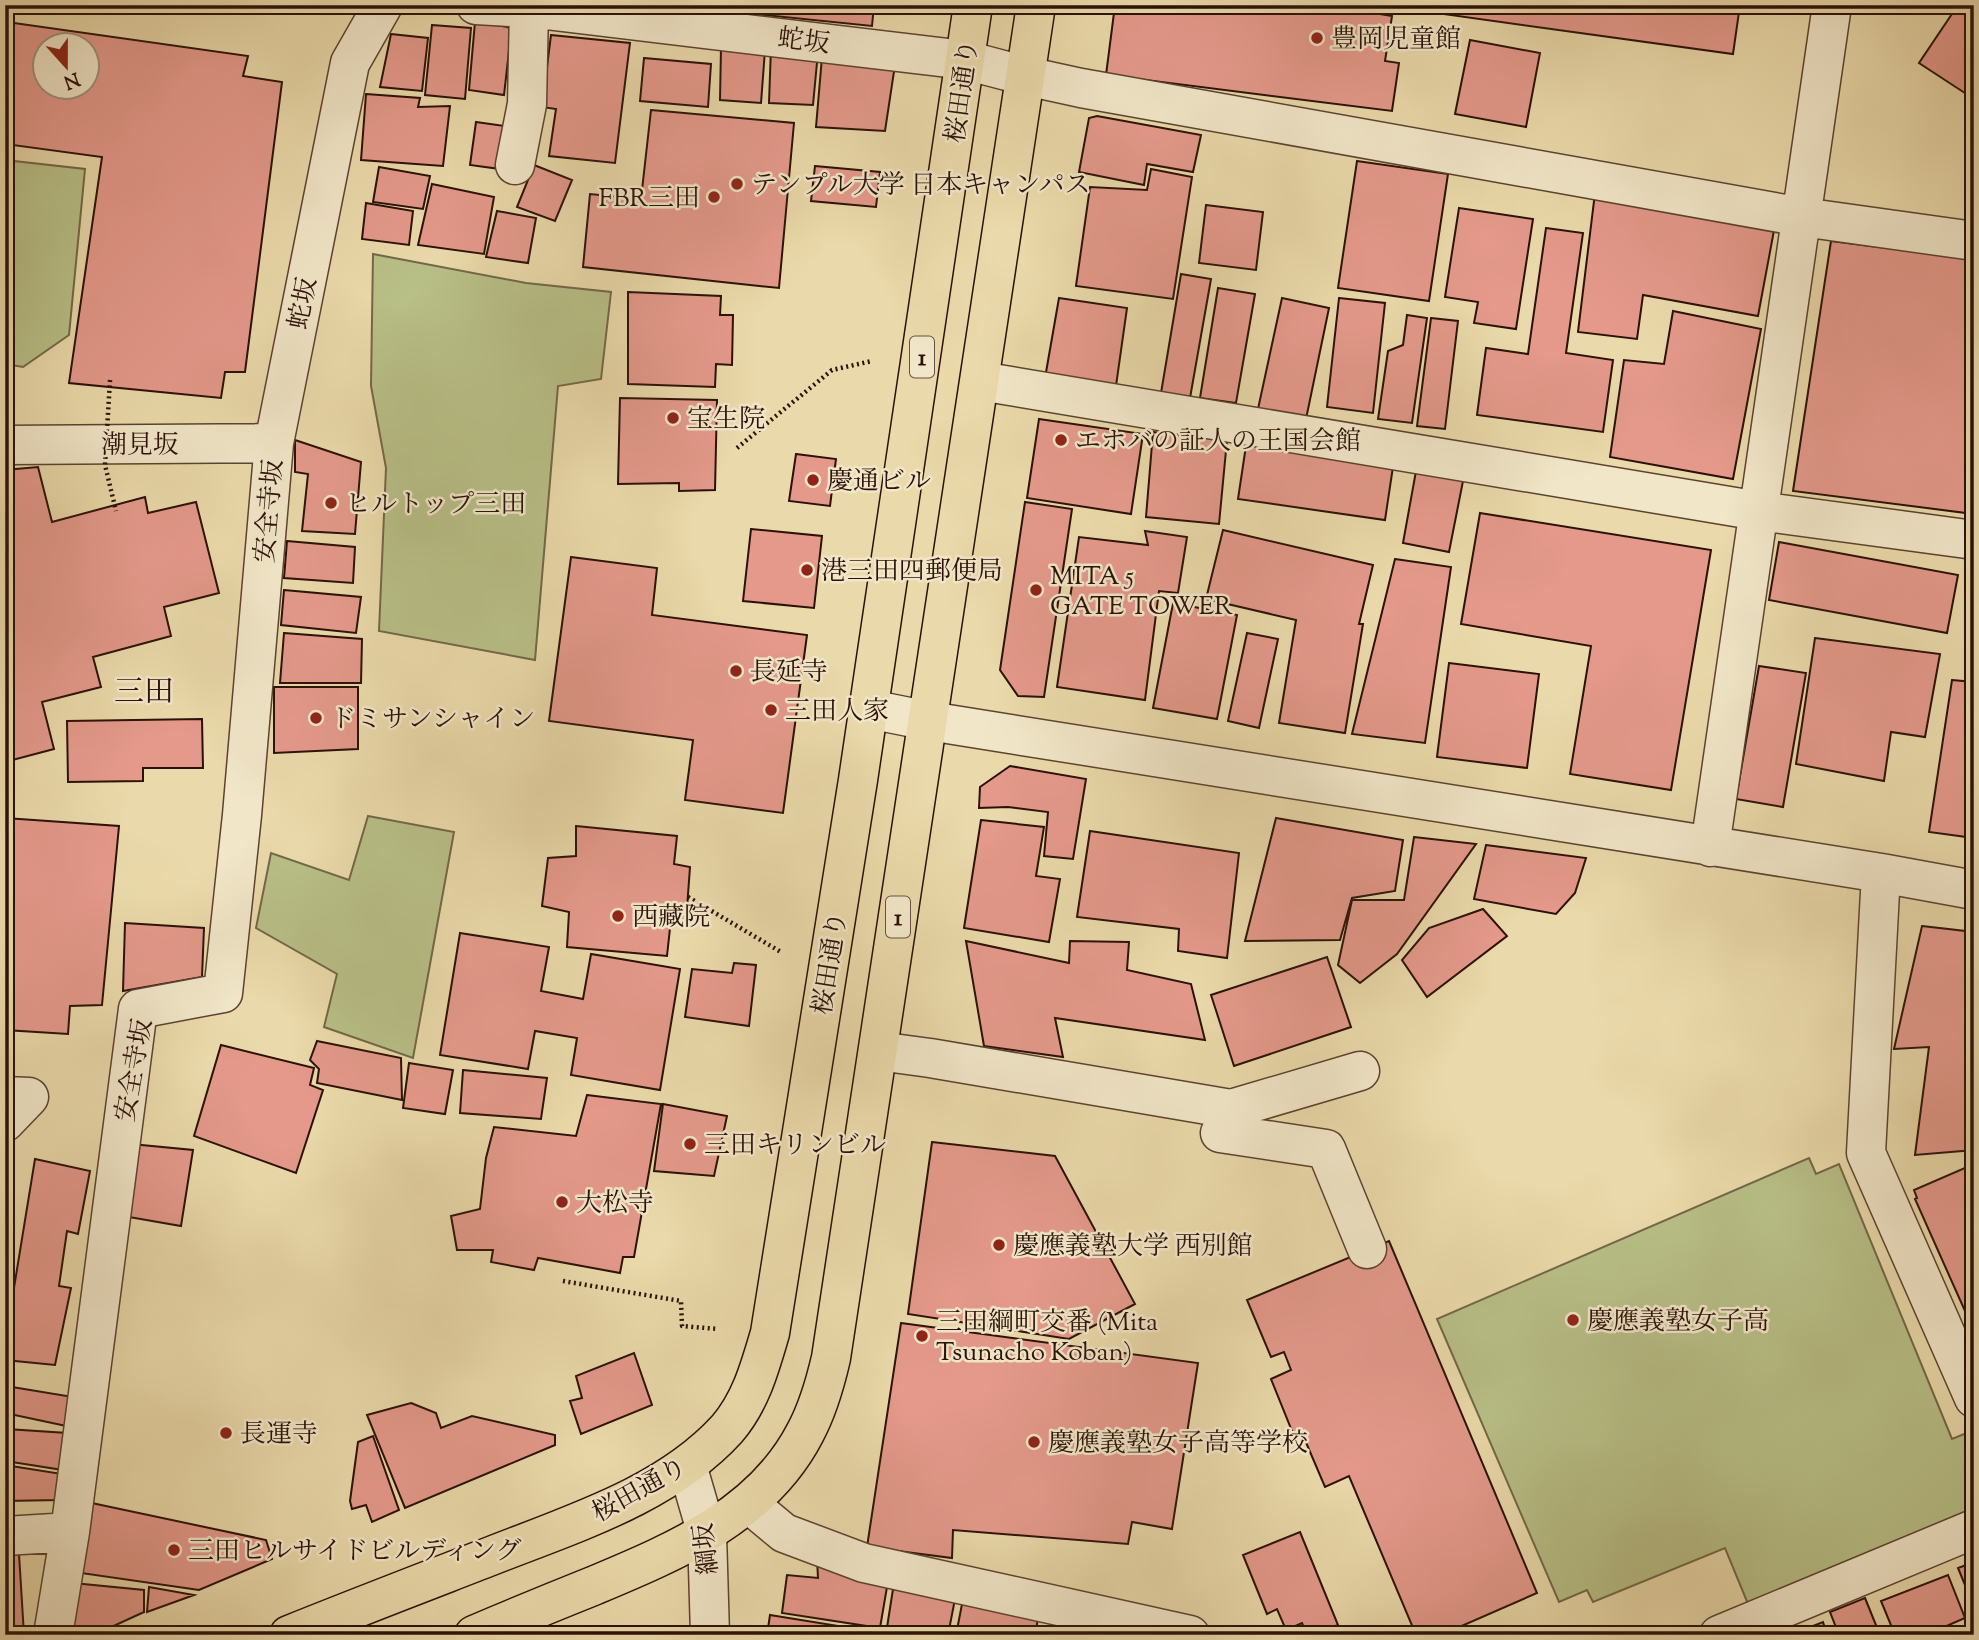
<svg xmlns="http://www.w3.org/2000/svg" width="1979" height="1640" font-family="'Sorts Mill Goudy','Noto Serif JP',serif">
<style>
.green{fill:#b8bf87;stroke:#726848;stroke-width:2}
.building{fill:#e4998b;stroke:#2b1108;stroke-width:2;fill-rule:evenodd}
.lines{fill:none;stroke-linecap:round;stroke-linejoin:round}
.minor-casing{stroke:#5b4330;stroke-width:41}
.highway-casing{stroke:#2b1108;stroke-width:41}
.path{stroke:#2b1108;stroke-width:4.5;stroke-dasharray:2 3.5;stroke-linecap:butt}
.minor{stroke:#f1e6c8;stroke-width:38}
.highway{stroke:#ead9aa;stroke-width:38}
.path-bridge{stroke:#2b1108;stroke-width:4.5;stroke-dasharray:2 3.5;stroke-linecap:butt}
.poi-dot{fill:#8f2418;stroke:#f1e6c8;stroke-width:2.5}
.labels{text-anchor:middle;stroke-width:5;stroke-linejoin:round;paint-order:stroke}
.shield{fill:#f1e6c8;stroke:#665142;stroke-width:2}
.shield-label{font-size:24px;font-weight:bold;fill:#2b1108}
.poi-label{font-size:26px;fill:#2b1108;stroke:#f1e6c8;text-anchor:start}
.street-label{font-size:26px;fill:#2b1108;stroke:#f1e6c8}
.quarter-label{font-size:30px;fill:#2b1108;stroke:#f1e6c8}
</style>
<rect width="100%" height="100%" fill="#ead9aa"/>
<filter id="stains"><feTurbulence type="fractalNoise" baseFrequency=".00286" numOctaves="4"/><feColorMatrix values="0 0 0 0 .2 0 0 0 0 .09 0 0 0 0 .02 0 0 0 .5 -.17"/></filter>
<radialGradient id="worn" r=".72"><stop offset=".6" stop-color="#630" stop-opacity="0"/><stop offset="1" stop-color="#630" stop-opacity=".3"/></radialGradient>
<path class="green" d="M5,160L85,169L69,335L23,367L5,364Z
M373,254L526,283L611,292L601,379L558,386L535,660L379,631L386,468L371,386Z
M368,816L454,832L413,1058L324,1027L337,974L256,928L271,853L349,880Z
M1809,1158L1816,1174L1839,1164L1952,1439L1974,1430V1512L1748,1604L1725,1548L1593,1602L1587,1590L1559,1602L1437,1319Z"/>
<path class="building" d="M666,5H874L872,26Z
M1115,5H1325L1392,16L1385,61L1399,63L1392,111L1106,75Z
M1437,5H1740L1733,54L1436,13Z
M1958,5H1974V99L1919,63Z
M7,22L248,56L243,76L282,82L245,372H225L221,398L69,383L102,157L5,144V38ZM46,46H88V88H46Z
M475,22L508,27L511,33L504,95L469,90Z
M432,25L471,28L465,99L425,95Z
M391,34L428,38L422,91L380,87Z
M551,35L630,43L615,163L549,156L556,109L542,107Z
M1470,40L1540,53L1526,127L1455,114Z
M771,47L818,52L813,105L769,103Z
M721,48L765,50L761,103L720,100Z
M822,57L895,65L885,131L816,127Z
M644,58L711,64L708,107L640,101Z
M366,94L420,98L418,107L450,106L443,166L361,160Z
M651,110L794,123L779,288L583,267L590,194L641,199Z
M1097,116L1201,135L1193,172L1147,164L1144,185L1079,172L1089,118Z
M476,122L505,126L500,169L470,165Z
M1357,161L1448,174L1429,301L1338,288Z
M534,165L572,180L555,221L517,207Z
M815,166L880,172L876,207L811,201Z
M379,167L430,176L423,209L373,202Z
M1151,169L1192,177L1173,299L1076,286L1090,187L1147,190Z
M432,184L494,197L484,254L418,245Z
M1595,193L1775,225L1758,316L1643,295L1637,339L1578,332Z
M366,203L413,211L409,245L362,239Z
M1206,205L1263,212L1256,270L1199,263Z
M1459,208L1533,219L1516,329L1474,323L1478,302L1445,297Z
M497,211L536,218L528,263L486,257Z
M1546,228L1583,233L1566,353L1613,360L1603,432L1477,415L1486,348L1528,354Z
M1831,241L1974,259V514L1793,491Z
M1181,274L1211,279L1190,398L1161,393Z
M1218,288L1255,294L1236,403L1200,398Z
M628,292L721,296L720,315H733L732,365L716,364L715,387L628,384Z
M1059,298L1127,308L1116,386L1045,378Z
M1282,298L1329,308L1306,419L1258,409Z
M1339,298L1385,303L1373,413L1327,407Z
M1673,311L1761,329L1733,479L1610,457L1624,360L1664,364Z
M1407,315L1427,318L1412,423L1378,419L1388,351L1403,345Z
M1431,318L1458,321L1445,429L1417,426Z
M620,398L717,400L715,490L679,491V483L618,484Z
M1039,419L1143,434L1131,514L1027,498Z
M1153,432L1227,440L1219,524L1146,517Z
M1247,439L1394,460L1385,520L1238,499Z
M295,440L361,462L355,534L302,531L308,474L295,472Z
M796,454L836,459L830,506L789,501Z
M38,467L52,522L145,497L148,513L196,502L219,593L164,607L171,636L93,657L101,687L42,702L54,749L5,762V470Z
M1416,471L1463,481L1449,552L1403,543Z
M1025,502L1072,509L1044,697L1018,696L1000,670Z
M1480,513L1711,550L1671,790L1570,774L1591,646L1461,624Z
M751,529L822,536L814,608L743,601Z
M1223,530L1373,565L1359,624H1363L1345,733L1279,723L1296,620L1206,599Z
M1145,531L1187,537L1178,593L1159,591L1145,700L1057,687L1079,537L1148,545Z
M287,541L355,547L353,583L284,578Z
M1779,542L1958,575L1947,633L1769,600Z
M571,557L657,568L652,615L807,635L783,813L685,800L693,740L549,721Z
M1395,559L1451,567L1425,743L1352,734Z
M284,590L361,597L356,633L281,625Z
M1173,603L1237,615L1217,719L1153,708Z
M284,633L362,639L361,683H280Z
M1247,633L1278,639L1259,728L1228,721Z
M1815,638L1940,654L1925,737L1891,732L1884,781L1796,764Z
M1449,663L1539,674L1527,768L1437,757Z
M1759,666L1806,673L1783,807L1736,799Z
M1952,680L1974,682V838L1929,832Z
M274,687H358V749L274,753Z
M202,719L203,768H143V781L68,782L67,721Z
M1010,766L1086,779L1073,859L1044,856L1048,812L1008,807L979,808L980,787Z
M5,818L119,826L102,1005L70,1006L68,1034L5,1030Z
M1276,818L1403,840L1395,891L1352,898L1340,940L1245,941Z
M981,820L1044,827L1036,876L1060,879L1049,942L964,928Z
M576,826L677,836L674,864L690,867L686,922L671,919L667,956L567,947L569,912L542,906L548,858L576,856Z
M1090,831L1239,853L1227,958L1178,951L1179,929L1077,917Z
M1414,837L1476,844L1397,954L1360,983L1338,965L1352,900H1404Z
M1486,845L1586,858L1575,893L1556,914L1474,899Z
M1483,909L1507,936L1427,997L1402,960L1429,928Z
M125,923L204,928L202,977L123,991Z
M1922,926L1974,932V1150L1915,1155L1929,1047L1894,1049Z
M460,933L549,947L541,991L583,999L591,954L680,969L660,1090L571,1075L577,1038L535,1031L528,1069L440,1055Z
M966,941L1069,963L1070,941L1129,942L1127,970L1191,984L1205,1040L1055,1018L1063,1057L984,1046Z
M1327,957L1351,1027L1234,1066L1211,995Z
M734,963L756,965L749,1026L685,1017L692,969L732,973Z
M317,1041L401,1058L402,1100L317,1083L319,1069L310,1060Z
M221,1045L314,1068L310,1085L323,1090L296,1173L194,1136Z
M409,1063L453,1070L445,1114L403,1108Z
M463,1070L547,1078L541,1119L460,1113Z
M587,1095L661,1104L634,1257H623L620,1273L538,1258L534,1270L491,1262L493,1250H457L451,1216L480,1209L486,1158L494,1127L576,1136Z
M663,1104L727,1116L714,1176L654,1171Z
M932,1142L1055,1156L1135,1304L1069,1339L908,1314Z
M131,1144L193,1150L181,1226L123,1216Z
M35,1159L90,1171L78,1234L67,1231L59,1286L71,1288L55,1365L5,1360V1343Z
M1974,1164V1318L1969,1320L1915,1199L1917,1198L1914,1190Z
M1389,1241L1537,1593L1441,1635H1416L1349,1476L1325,1487L1302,1433L1294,1436L1271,1379L1291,1370L1284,1352L1271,1357L1247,1300Z
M901,1323L1198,1363L1172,1529L1132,1522L1128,1544L953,1530L952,1558L867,1547Z
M634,1353L652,1405L581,1434L570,1401L582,1398L576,1376Z
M6,1386L73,1397L71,1427L5,1413Z
M411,1403L436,1413L441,1428L472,1416L555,1435V1445L405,1508L367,1415Z
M5,1420L7,1429L67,1433L63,1470L5,1461Z
M373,1436L399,1510L372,1522L366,1505L352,1509L350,1501L358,1442Z
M5,1465L62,1474L59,1500L5,1501Z
M87,1502L266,1540L272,1559L199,1590L74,1572Z
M1300,1532L1338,1625L1313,1635H1307L1302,1623L1286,1630L1277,1609L1267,1614L1243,1555Z
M19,1554L24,1635H5V1555Z
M817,1559L888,1581L880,1628L782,1613L787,1575L818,1578Z
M1974,1562V1607L1958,1568Z
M1948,1575L1965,1618L1926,1635H1895L1881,1601Z
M73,1583L144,1590V1612L94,1635H64Z
M149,1587L194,1595L147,1612Z
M893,1589L955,1599L948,1635H866V1631L886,1634Z
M1865,1598L1880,1635H1839L1830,1612Z
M963,1599L1039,1613L1035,1635H956Z
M770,1615L857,1629L856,1635H767Z
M1823,1622L1827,1635H1790Z"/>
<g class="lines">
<g class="minor-casing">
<path id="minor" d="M476,5L529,8L965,60L1026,76L1081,88L1802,217L1974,241
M515,165L527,104L529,8
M980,381L1759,511L1974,540
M5,445L274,443
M869,709L929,721L1881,873L1974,890
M1710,847L1832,5
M1881,873L1866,1153L1974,1398
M878,1051L930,1058L1231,1109L1360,1071
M5,1096L29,1097L5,1122
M1220,1133L1326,1149L1367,1249
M687,1465L707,1534L710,1635
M748,1503L784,1533L864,1563L1190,1635
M5,1536L70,1532
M53,1635L70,1532L138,1009L223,993L242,815L274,443L350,63L383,5
M1719,1635L1974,1529"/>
</g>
<g class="highway-casing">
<path id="highway" d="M289,1635C356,1608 424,1582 491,1556C572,1524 667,1495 727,1429C751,1401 760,1367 770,1333L858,780L973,5
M474,1635C514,1618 553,1602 593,1586C674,1552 762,1516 805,1433C818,1409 825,1384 831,1358L1036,5"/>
</g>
<path class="path" d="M737,448L832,370L872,361
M688,897L781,952
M563,1281L681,1301L682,1326L718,1329"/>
<use href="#minor" class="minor"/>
<use href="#highway" class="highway"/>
<path class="path-bridge" d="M110,380L105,465L116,511"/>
</g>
<g class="poi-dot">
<circle cx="1317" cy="38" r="7"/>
<circle cx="737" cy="184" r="7"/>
<circle cx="714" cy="197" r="7"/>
<circle cx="673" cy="418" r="7"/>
<circle cx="1061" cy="440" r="7"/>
<circle cx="813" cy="480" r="7"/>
<circle cx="331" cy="503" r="7"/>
<circle cx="807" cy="570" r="7"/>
<circle cx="1036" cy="590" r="7"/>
<circle cx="736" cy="671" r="7"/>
<circle cx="771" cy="710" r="7"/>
<circle cx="316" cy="718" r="7"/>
<circle cx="618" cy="916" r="7"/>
<circle cx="690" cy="1144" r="7"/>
<circle cx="562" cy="1202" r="7"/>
<circle cx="999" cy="1245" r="7"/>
<circle cx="1573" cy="1320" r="7"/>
<circle cx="922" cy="1336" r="7"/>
<circle cx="226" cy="1433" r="7"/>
<circle cx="1034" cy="1442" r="7"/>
<circle cx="174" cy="1550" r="7"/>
</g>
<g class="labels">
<g class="shield">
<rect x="910" y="336.5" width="24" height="41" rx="5"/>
<rect x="886" y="896.5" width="24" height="41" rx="5"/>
</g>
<g class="shield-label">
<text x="922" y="365">1</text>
<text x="898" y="925">1</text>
</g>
<g class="poi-label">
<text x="1331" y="47">豊岡児童館</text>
<text x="751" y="193">テンプル大学 日本キャンパス</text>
<text x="700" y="206" text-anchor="end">FBR三田</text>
<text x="687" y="427">宝生院</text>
<text x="1075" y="449">エホバの証人の王国会館</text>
<text x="827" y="489">慶通ビル</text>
<text x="345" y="512">ヒルトップ三田</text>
<text x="821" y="579">港三田四郵便局</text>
<text x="1050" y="584">MITA 5<tspan x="1050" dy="30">GATE TOWER</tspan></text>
<text x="750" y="680">長延寺</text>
<text x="785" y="719">三田人家</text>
<text x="330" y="727">ドミサンシャイン</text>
<text x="632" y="925">西藏院</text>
<text x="704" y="1153">三田キリンビル</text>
<text x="576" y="1211">大松寺</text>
<text x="1013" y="1254">慶應義塾大学 西別館</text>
<text x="1587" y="1329">慶應義塾女子高</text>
<text x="936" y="1330">三田綱町交番 (Mita<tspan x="936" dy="30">Tsunacho Koban)</tspan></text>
<text x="240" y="1442">長運寺</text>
<text x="1048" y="1451">慶應義塾女子高等学校</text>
<text x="188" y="1559">三田ヒルサイドビルディング</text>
</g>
<g class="street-label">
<text transform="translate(804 40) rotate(7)" y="9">蛇坂</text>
<text transform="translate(961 91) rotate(-82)" y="9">桜田通り</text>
<text transform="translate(302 303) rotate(-79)" y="9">蛇坂</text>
<text x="140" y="453">潮見坂</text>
<text transform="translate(268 511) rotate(-85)" y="9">安全寺坂</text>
<text transform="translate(829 963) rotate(-81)" y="9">桜田通り</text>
<text transform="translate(133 1070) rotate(-80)" y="9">安全寺坂</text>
<text transform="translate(639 1489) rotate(-29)" y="9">桜田通り</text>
<text transform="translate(705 1549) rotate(-97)" y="9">綱坂</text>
</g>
<g class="quarter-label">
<text x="144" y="701">三田</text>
</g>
</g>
<rect width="1979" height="1640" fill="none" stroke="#ead9aa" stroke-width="28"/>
<rect x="7" y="7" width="1965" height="1626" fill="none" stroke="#2b1108" stroke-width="3.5"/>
<rect x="14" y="14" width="1951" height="1612" fill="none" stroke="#2b1108" stroke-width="2"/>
<g transform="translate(66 66) rotate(159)"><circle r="33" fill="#f1e6c8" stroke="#a2917b" stroke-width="2"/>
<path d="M0-5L12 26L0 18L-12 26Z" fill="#8f2418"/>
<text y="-10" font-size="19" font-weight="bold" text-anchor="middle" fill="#2b1108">N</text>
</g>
<rect width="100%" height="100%" filter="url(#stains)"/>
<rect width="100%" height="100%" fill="url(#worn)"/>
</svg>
